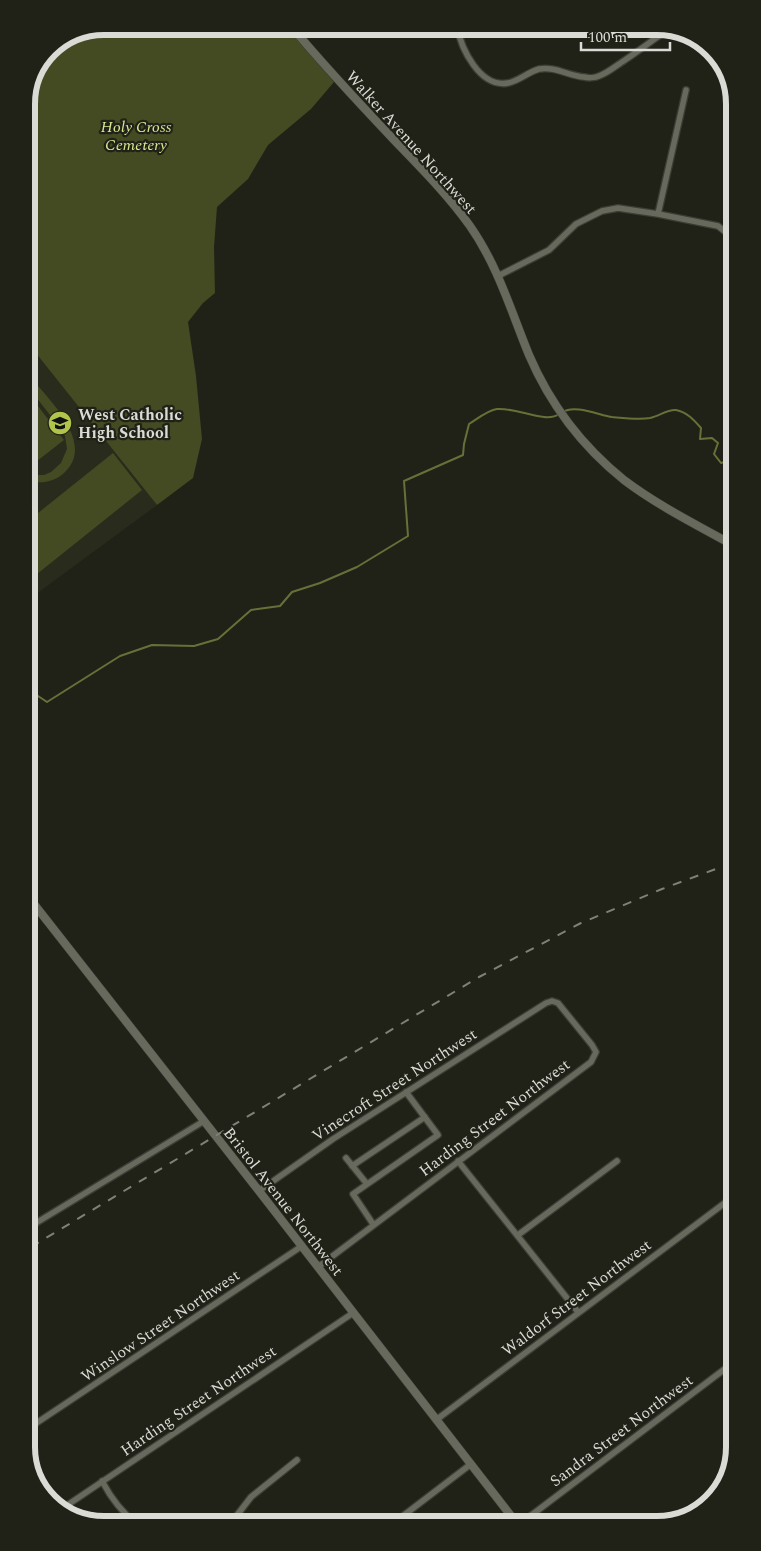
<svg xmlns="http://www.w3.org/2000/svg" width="761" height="1551" font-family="Spectral,serif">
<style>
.built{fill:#292c1c}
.green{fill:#444a22}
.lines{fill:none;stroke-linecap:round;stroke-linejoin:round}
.stream{stroke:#677038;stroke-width:2}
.street-casing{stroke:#3c3d36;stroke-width:8}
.secondary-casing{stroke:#3c3d36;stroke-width:9}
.street{stroke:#67695d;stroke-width:5.5}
.secondary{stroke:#67695d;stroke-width:8}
.rail{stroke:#7f8179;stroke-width:2;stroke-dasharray:9 9;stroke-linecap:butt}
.labels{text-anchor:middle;stroke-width:4.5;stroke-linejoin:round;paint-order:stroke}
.park-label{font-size:16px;font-style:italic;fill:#d8e791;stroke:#202218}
.street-label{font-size:16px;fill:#d9dbd4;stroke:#202218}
.poi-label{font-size:16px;font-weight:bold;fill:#d9dbd4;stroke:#202218;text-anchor:start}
.rim{fill:none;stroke:#d9dbd4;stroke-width:6}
</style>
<rect width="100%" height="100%" fill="#202218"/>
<path class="built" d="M27,342L157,505L28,600Z"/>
<path class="green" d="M104,26H284L297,38L334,82L311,109L268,145L248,179L217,207L214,247L215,293L203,303L188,322L196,376L202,439L193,478L157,505L27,342L26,99L49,49Z
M28,374C47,398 97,443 64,473C54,482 42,484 28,481V472L35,475H44L51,472L61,463L67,449L65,436L61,429L28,387Z
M28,393L64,440L28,468Z
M113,453L142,490L32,578L28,574V521Z"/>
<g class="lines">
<path class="stream" d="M563,412C574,404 599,415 612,417C623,418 639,420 650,418C659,416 668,409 676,410C687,412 694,420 701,428L700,439L712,438L718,443L714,454L721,463L731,460
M29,690L47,702L120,656L152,645L194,646L218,639L251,610L280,606L292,592L320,583L357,567L408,536L404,481L463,455L464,444L469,424C477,419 488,410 497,409C516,407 546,424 559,414"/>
<g class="street-casing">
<path id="street" d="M457,26C461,49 480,88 508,83C519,81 528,72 539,69C555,66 569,76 584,77C588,78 595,78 599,76C608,73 617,65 625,60C640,50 654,39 669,29
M645,26L654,39
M658,214L686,90
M498,276L549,250L576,224L602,211L618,208L658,214L718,226L728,234
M346,1158L367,1184
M458,1161L578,1312
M352,1166L425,1117
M259,1191L333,1139L546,1003L552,1001L558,1003L592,1045L596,1052L591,1062L318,1267
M373,1224L353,1194L438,1135L406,1092
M31,1226L204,1121
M518,1235L617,1161
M436,1420L734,1196
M32,1426L302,1246
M102,1481C111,1498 121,1512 137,1524
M60,1510L353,1313
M525,1520L734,1362
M395,1522L471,1464
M231,1523L251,1497L297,1460"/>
</g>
<g class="secondary-casing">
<path id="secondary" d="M291,26C324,66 359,103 395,141C421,168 448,195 470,226C498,266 511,311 529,355C550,404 583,447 624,480C657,505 695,524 731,544
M30,899L259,1191L515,1521"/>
</g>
<use href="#street" class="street"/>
<use href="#secondary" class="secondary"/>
<path class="rail" d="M31,1247L479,977L581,923L662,889L732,863"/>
</g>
<defs>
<g id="school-disc" transform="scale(1.25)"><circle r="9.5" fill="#b2c34c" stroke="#202218"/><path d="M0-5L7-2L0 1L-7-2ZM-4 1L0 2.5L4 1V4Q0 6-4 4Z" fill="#111"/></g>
</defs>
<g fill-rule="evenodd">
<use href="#school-disc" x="60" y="423"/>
</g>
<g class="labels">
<g class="park-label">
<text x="136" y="132">Holy Cross<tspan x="136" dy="18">Cemetery</tspan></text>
</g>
<g class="street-label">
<text transform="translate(412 142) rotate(48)" y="6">Walker Avenue Northwest</text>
<text transform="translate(394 1084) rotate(-33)" y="6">Vinecroft Street Northwest</text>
<text transform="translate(494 1117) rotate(-37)" y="6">Harding Street Northwest</text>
<text transform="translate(284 1201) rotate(52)" y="6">Bristol Avenue Northwest</text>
<text transform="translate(576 1297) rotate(-37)" y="6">Waldorf Street Northwest</text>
<text transform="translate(160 1325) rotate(-34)" y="6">Winslow Street Northwest</text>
<text transform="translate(198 1400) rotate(-34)" y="6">Harding Street Northwest</text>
<text transform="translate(621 1430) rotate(-37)" y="6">Sandra Street Northwest</text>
</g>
<g class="poi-label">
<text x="78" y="420">West Catholic<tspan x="78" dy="18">High School</tspan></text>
</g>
</g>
<path d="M0 0H761V1551H0ZM104 35H657A69 69 0 0 1 726 104V1447A69 69 0 0 1 657 1516H104A69 69 0 0 1 35 1447V104A69 69 0 0 1 104 35Z" fill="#202218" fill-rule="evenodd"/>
<path class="rim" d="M104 35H657A69 69 0 0 1 726 104V1447A69 69 0 0 1 657 1516H104A69 69 0 0 1 35 1447V104A69 69 0 0 1 104 35Z"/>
<path d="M581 42v8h89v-8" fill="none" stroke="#d9dbd4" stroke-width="2.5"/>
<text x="588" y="42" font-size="15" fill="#d9dbd4" stroke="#202218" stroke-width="4" paint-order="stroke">100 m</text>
</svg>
